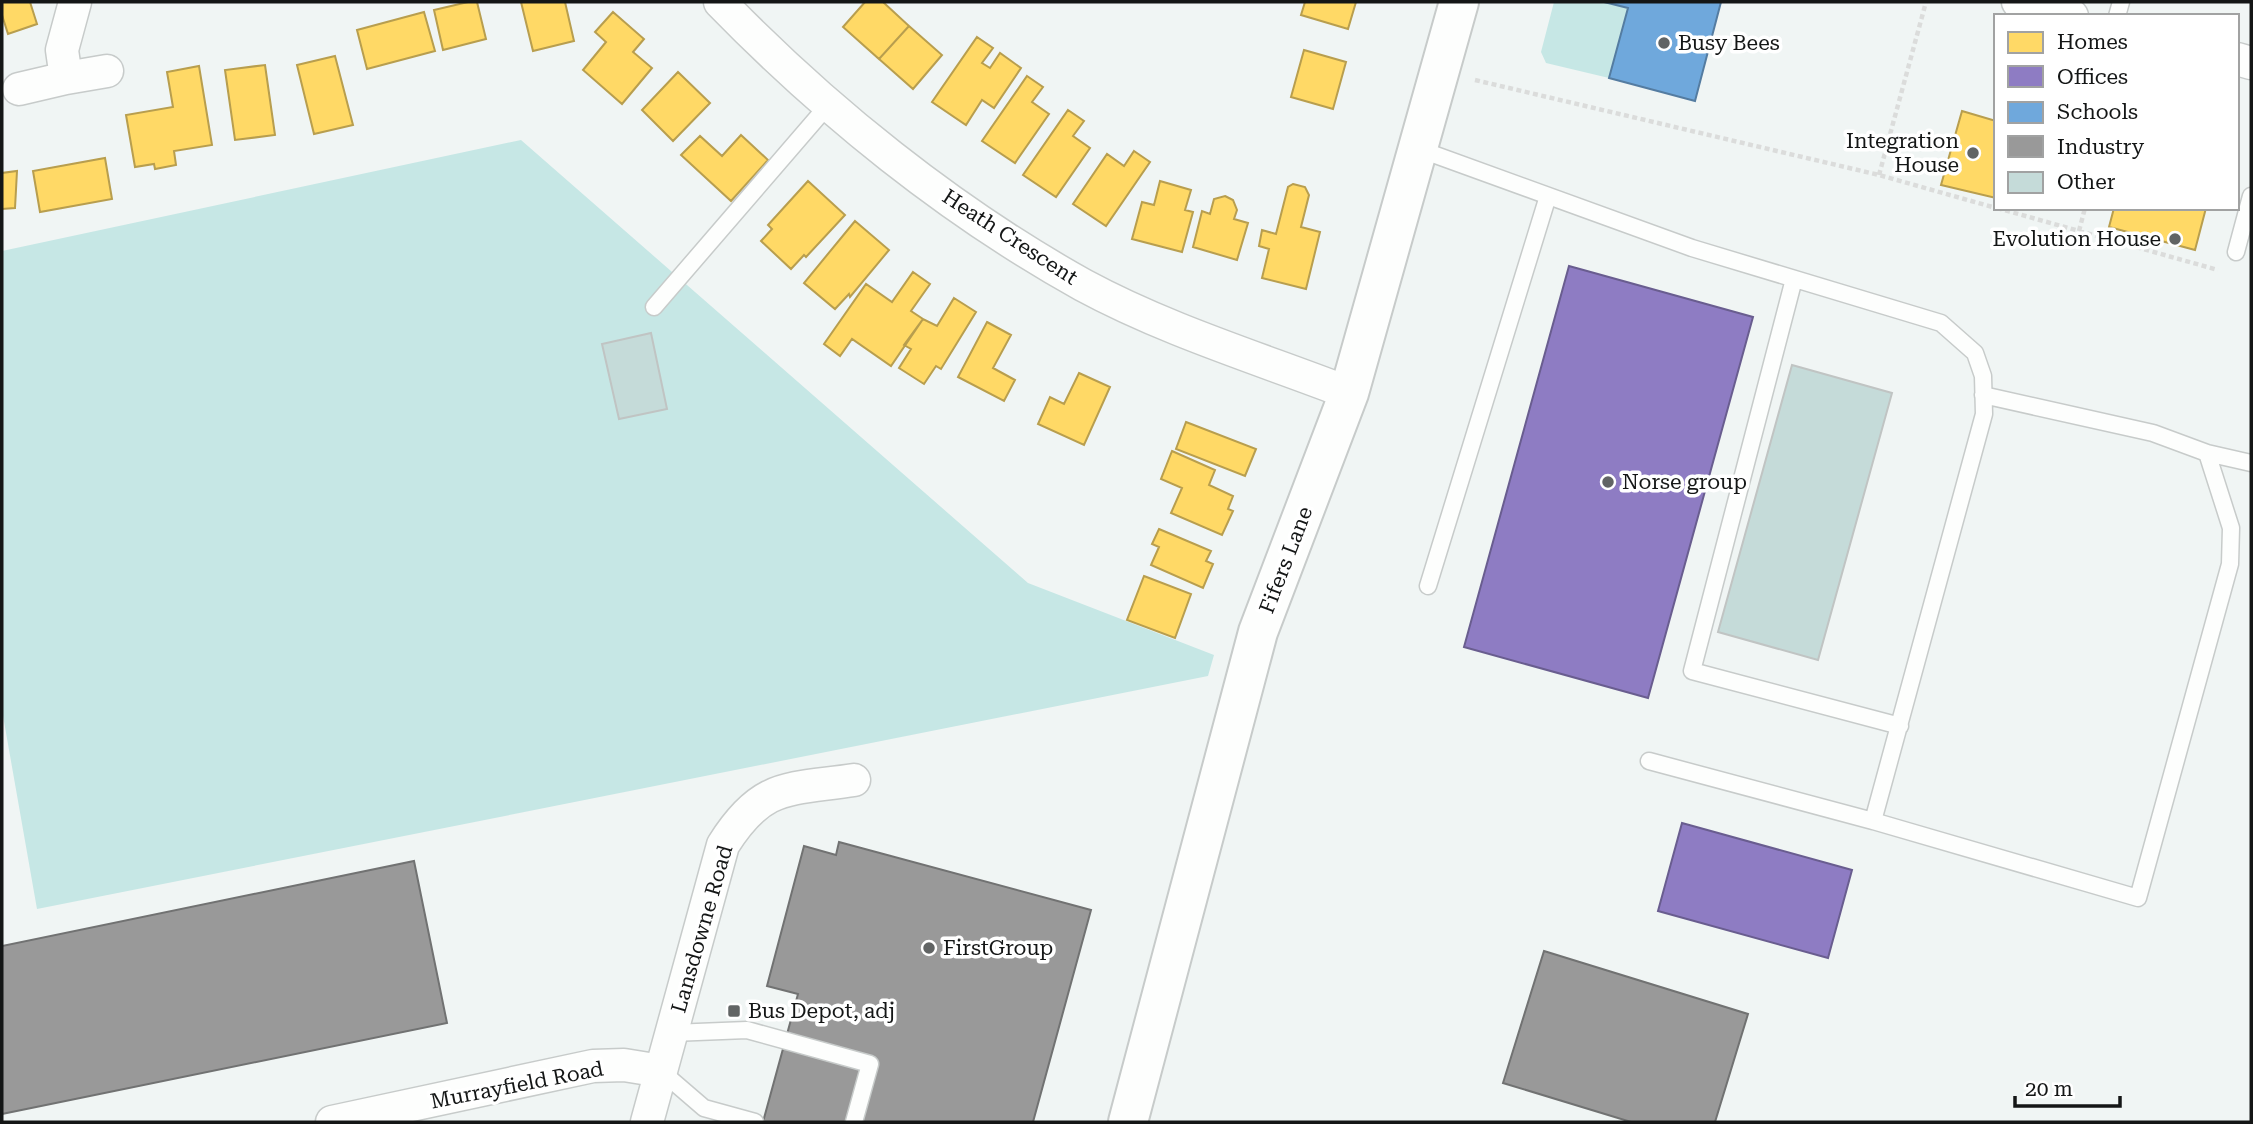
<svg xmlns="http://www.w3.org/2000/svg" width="2253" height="1124" font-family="'Roboto Serif',serif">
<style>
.green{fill:#c6e7e5}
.homes{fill:#ffd966;stroke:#b89e4e;stroke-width:2}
.offices{fill:#8e7cc3;stroke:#695d8f;stroke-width:2}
.schools{fill:#6fa8dc;stroke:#547ca1;stroke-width:2}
.industry{fill:#999;stroke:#717272;stroke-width:2}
.building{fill:#c5dbd9;stroke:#c0c4c3;stroke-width:2}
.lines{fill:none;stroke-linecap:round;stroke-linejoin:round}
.service-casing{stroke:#c7cbca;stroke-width:19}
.minor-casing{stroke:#c7cbca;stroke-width:35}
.tertiary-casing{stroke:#c7cbca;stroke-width:42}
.path{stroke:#dbdcdb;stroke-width:4.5;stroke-dasharray:5 3.5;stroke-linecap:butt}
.service{stroke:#fdfefd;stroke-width:16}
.minor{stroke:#fdfefd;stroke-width:32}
.tertiary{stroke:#fdfefd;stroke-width:38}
.poi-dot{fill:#616464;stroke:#fff;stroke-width:2.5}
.labels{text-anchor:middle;stroke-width:7;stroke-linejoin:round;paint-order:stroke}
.poi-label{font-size:21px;fill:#141616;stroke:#fff;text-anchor:start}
.street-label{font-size:21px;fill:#141616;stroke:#fff}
</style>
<rect width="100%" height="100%" fill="#f0f5f4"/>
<path class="green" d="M1554,2H1630L1609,78L1546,63L1541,52Z
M521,140L1028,583L1214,655L1208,676L37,909L2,710V251Z"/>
<path class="homes" d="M2,2H30L37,24L8,34L2,15Z
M468,2H477L486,39L443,50L434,10Z
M521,2H565L574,41L533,51Z
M865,2H883L909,26L879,59L843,27Z
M1305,2H1356L1348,29L1301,15Z
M424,12L435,51L367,69L357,30Z
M613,12L644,39L633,52L652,68L622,104L583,70L606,42L595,32Z
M909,26L942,55L913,89L879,59Z
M977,37L993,48L982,63L990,68L1000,53L1021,68L994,108L982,100L966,125L932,102Z
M1304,50L1346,62L1333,109L1291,97Z
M335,56L353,125L314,134L297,65Z
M265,65L275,135L235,140L225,70Z
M199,66L212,145L174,151L176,165L155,169L154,164L135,167L126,115L173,107L167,72Z
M678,72L710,103L673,141L642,110Z
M1027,76L1043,87L1032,102L1049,114L1015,163L982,141Z
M1068,110L1084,121L1073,136L1090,148L1056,197L1023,175Z
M1962,111L1996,121V198L1941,185Z
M741,135L768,160L731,201L681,155L700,136L722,156Z
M1134,151L1150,162L1106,226L1073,204L1107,154L1124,166Z
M105,158L112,199L40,212L33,171Z
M17,171L15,208L2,209V173Z
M808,181L845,215L806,257L804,255L791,269L761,241L772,229L768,225Z
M1160,181L1191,190L1185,210L1193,212L1182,252L1132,239L1142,202L1154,205Z
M1293,184L1305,187L1309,195L1301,227L1320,232L1306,289L1262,278L1269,249L1259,246L1262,230L1276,234L1288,187Z
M1225,196L1233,200L1237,210L1234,219L1248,223L1237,260L1193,247L1202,211L1210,214L1214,199Z
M2114,208H2206L2195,250L2109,227Z
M855,221L889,250L850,297L849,294L835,309L804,283Z
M913,272L930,284L911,311L923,319L891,366L852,339L840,356L824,344L866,284L892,302Z
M954,298L976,312L941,369L936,366L924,384L899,368L911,349L904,345L923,319L937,326Z
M987,322L1011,335L993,368L1015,380L1004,401L958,377Z
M1079,373L1110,387L1084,445L1038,424L1050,397L1064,404Z
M1186,422L1256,449L1245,476L1176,449Z
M1172,451L1215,470L1209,485L1233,496L1228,509L1233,511L1222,535L1171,513L1182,488L1161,479Z
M1159,529L1211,551L1206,561L1213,564L1203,588L1151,565L1159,547L1152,544Z
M1144,576L1191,594L1175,638L1127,620Z"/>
<path class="offices" d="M1569,266L1753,317L1648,698L1464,647Z
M1682,823L1852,870L1828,958L1658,911Z"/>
<path class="schools" d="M1604,2H1721L1695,101L1609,78L1628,8Z"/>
<path class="industry" d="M839,842L1091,910L1033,1122H763L798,994L767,986L804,846L836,855Z
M414,861L447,1023L2,1114V946Z
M1544,951L1748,1014L1715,1122H1631L1503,1083Z"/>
<path class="building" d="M651,333L667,409L619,419L602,344Z
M1792,365L1892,393L1818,660L1718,632Z"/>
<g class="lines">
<g class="service-casing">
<path id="service" d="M2117,16L2121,2
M1419,149L1692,248L1941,323L1975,353L1983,376L1984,414L1873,821L1649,761
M2236,252L2251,196
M1794,279L1692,671L1900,726
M654,307L829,104
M2207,453L2251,463
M1428,586L1548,196
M1873,821L2138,898L2230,564L2231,528L2207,453L2153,433L1983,395
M672,1033L747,1030L870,1064L854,1122
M661,1071L704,1108L755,1122"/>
</g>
<g class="minor-casing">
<path id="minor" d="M75,2L62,50L66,78L107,71
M720,2C826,111 950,211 1083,285C1166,330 1261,359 1349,393
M2018,2L2072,16
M2237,59L2251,63
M19,89L66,78
M332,1122L593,1066L624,1065L661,1071
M647,1122L723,845C762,783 787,790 854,780"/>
</g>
<g class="tertiary-casing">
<path id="tertiary" d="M1128,1122L1258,632L1349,393L1459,2"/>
</g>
<path class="path" d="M1475,80L1879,175L1996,208
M1879,175L1926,2
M1997,208L2218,270
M2079,231L2085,208"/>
<use href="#service" class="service"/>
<use href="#minor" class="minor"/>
<use href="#tertiary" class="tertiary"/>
</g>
<g class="poi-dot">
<circle cx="1664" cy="43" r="7"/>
<circle cx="1973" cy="153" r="7"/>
<circle cx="2175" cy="239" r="7"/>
<circle cx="1608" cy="482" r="7"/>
<circle cx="929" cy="948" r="7"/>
<rect x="727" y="1004" width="14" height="14" rx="3.5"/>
</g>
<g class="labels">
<g class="poi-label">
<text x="1678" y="50">Busy Bees</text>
<text x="1959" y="148" text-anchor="end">Integration<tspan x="1959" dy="24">House</tspan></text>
<text x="2161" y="246" text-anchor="end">Evolution House</text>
<text x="1622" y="489">Norse group</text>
<text x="943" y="955">FirstGroup</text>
<text x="748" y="1018">Bus Depot, adj</text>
</g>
<g class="street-label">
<text transform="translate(1010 237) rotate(33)" y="7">Heath Crescent</text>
<text transform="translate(1286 560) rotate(-69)" y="7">Fifers Lane</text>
<text transform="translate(702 929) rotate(-74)" y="7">Lansdowne Road</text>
<text transform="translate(517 1085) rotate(-11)" y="7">Murrayfield Road</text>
</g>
</g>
<rect width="2253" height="1124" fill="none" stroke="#141616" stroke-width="7"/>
<rect x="1994" y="14" width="245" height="196" fill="#ffffff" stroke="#a1a2a2" stroke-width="2"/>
<rect x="2008" y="32" width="35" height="21" fill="#ffd966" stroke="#a1a2a2" stroke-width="2"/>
<text x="2057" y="49" font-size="21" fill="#141616">Homes</text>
<rect x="2008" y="66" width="35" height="21" fill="#8e7cc3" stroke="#a1a2a2" stroke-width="2"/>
<text x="2057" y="84" font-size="21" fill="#141616">Offices</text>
<rect x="2008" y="102" width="35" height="21" fill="#6fa8dc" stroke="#a1a2a2" stroke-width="2"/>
<text x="2057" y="119" font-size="21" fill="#141616">Schools</text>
<rect x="2008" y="136" width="35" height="21" fill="#999999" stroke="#a1a2a2" stroke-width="2"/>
<text x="2057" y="154" font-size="21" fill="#141616">Industry</text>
<rect x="2008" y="172" width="35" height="21" fill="#c5dbd9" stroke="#a1a2a2" stroke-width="2"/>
<text x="2057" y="189" font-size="21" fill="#141616">Other</text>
<path d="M2015 1096v10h105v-10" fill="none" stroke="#141616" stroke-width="3.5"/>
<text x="2025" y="1096" font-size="21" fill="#141616" stroke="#ffffff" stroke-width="5" paint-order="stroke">20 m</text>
</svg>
